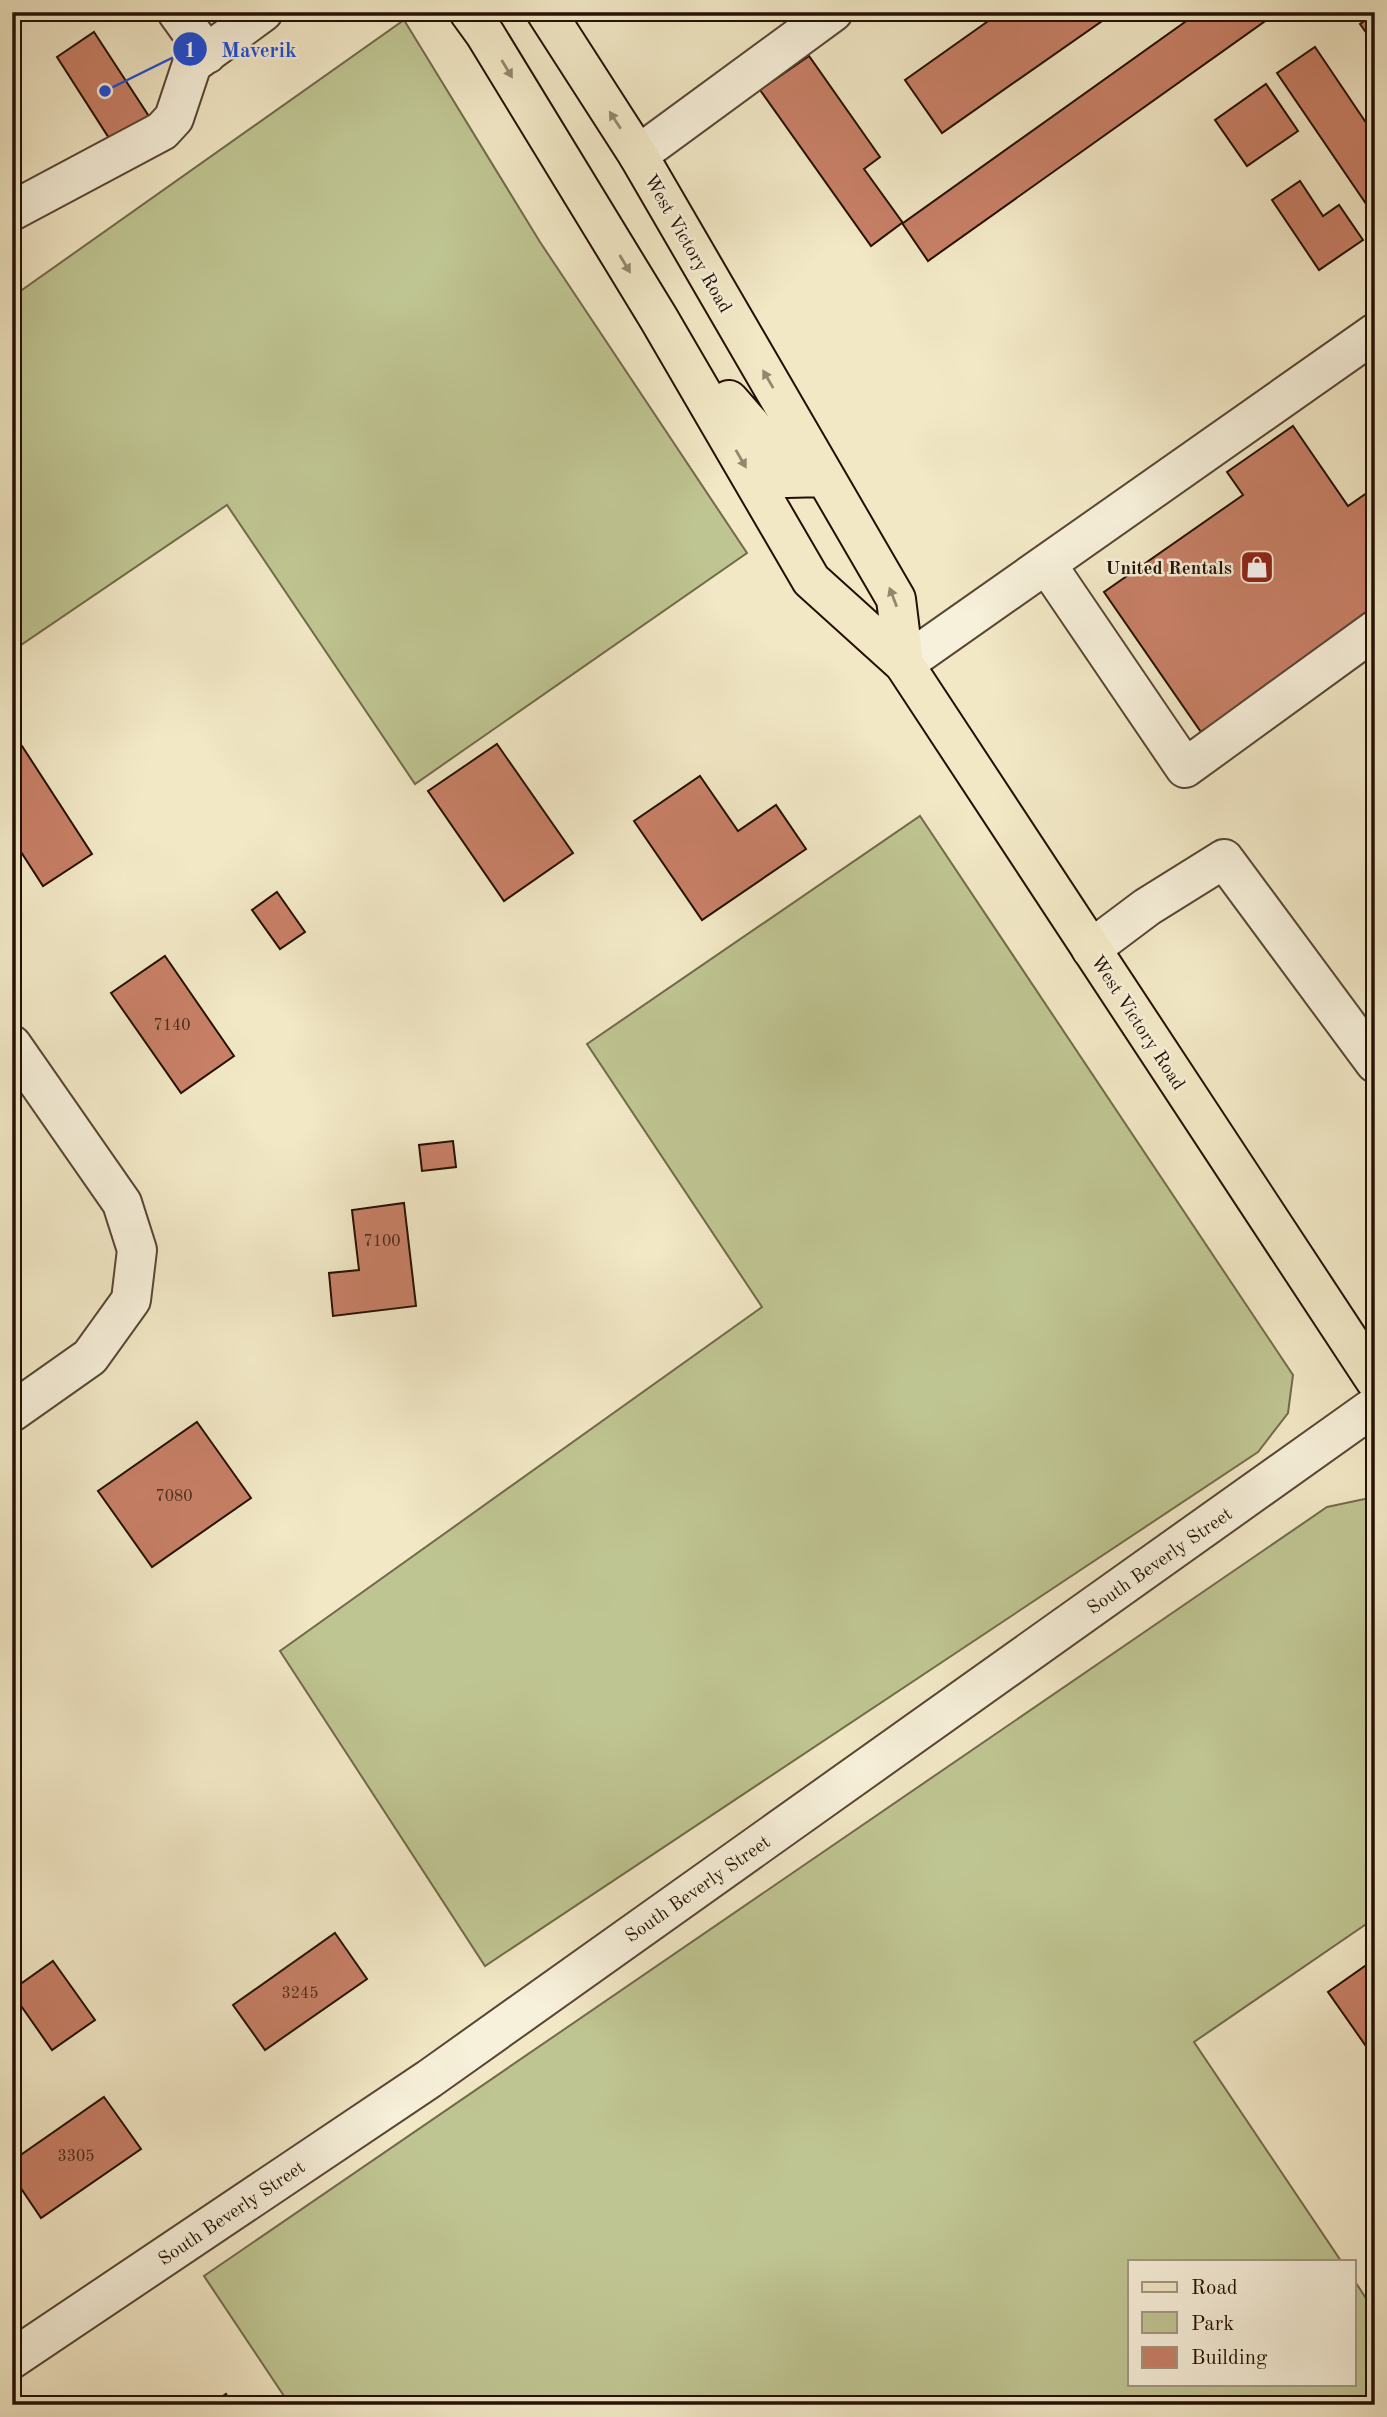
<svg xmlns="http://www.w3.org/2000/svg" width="1387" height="2417" font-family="'Old Standard TT',serif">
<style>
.green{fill:#bfc592;stroke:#726a4a;stroke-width:2}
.building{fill:#c88067;stroke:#241003;stroke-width:2}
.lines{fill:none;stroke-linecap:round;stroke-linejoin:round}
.minor-casing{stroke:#584634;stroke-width:42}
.major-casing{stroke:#241003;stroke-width:42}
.minor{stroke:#f7f0da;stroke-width:38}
.major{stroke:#f2e8c6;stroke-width:38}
.oneway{fill:#95876e}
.labels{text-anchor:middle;stroke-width:5;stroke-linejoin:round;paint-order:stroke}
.number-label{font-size:16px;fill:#4d2c1c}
.street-label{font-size:19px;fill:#241003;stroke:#f7f0da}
.poi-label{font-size:19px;font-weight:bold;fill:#241003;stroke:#f7f0da;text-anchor:end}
.leader{fill:none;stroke:#1d4ed8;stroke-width:2.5}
.callout-dot{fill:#1d4ed8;stroke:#f7f0da;stroke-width:2.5}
.mark-label{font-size:21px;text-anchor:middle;font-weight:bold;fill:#fff}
.callout-label{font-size:21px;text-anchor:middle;font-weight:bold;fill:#1d4ed8;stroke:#f7f0da;stroke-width:5;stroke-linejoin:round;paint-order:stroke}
</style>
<rect width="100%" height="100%" fill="#f2e8c6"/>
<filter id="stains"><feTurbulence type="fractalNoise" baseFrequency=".00286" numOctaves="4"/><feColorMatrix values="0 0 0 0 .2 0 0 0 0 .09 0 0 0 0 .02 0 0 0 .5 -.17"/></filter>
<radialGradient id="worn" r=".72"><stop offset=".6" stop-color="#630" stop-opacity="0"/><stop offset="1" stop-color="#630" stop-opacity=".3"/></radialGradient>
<path class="green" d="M404,20L540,242L747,553L415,784L227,505L12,651V297Z
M920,816L1293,1375L1288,1413L1258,1452L485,1966L280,1651L762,1307L587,1044Z
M1369,1498L1375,1506V1918L1194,2042L1341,2261H1130V2384H1354V2280L1375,2312V2405H290L204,2276L1327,1507Z"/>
<path class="building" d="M1001,12H1115L942,133L905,80Z
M1199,12H1278L928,261L902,223L871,246L760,90L809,56L880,157L864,169L903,223Z
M1375,14V45L1360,24Z
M94,32L154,124L116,149L57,57Z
M1315,47L1375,136V217L1277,73Z
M1266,84L1298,131L1247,166L1215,120Z
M1300,181L1323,216L1339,205L1363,240L1319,270L1272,200Z
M1293,426L1348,506L1371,490L1375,495V532L1370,535L1375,543V612L1201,732L1104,592L1243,495L1227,472Z
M497,744L573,853L504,901L428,791Z
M22,746L92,854L43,886L12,838V752Z
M700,776L738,831L776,805L806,849L702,920L634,821Z
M277,892L305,932L280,949L252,910Z
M165,956L234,1056L181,1093L111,993Z
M453,1141L456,1167L422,1171L419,1145Z
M404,1203L416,1306L333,1316L329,1273L359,1270L352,1210Z
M197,1422L251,1498L152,1567L98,1491Z
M335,1933L367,1979L265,2050L233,2005Z
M1375,1959V2059L1328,1992Z
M53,1961L95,2020L52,2050L12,1993V1990Z
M104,2097L141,2149L41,2218L12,2175V2161Z
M226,2394L233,2405H210Z"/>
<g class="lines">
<g class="minor-casing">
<path id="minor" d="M177,12L207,54
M638,155L833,12
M12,211L162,131L174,118L192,64L263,12
M1047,565L1185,768L1375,630
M904,664L1375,333
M1091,949L1147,907L1224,859L1375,1063
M12,1045L122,1203L137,1250L131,1300L90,1357L12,1412
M12,2359L429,2079L1375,1406"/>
</g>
<g class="major-casing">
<path id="major" d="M469,12L485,34L659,319L811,580L904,664L1375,1380
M546,12L638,155L896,599L904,664
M729,400L750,424L787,478L825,477"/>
</g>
<use href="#minor" class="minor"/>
<use href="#major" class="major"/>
</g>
<defs><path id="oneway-solid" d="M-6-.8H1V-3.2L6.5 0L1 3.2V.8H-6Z" transform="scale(1.75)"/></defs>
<g class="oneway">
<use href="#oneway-solid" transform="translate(507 69) rotate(59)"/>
<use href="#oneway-solid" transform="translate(615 120) rotate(-123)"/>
<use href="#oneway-solid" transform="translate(625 264) rotate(59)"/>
<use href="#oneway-solid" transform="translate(768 379) rotate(-120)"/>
<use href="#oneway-solid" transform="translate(741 459) rotate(60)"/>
<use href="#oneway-solid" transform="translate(893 597) rotate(-111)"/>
</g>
<defs>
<g id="shop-square" transform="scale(1.75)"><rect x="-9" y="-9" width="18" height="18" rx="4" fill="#8f2418" stroke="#f7f0da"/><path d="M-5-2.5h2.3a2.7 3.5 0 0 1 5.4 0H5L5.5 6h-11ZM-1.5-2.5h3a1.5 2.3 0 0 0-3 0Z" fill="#fff"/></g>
</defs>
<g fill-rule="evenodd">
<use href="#shop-square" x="1257" y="567"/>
</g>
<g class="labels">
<g class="number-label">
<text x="172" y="1030">7140</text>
<text x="382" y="1246">7100</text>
<text x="174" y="1501">7080</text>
<text x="300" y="1998">3245</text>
<text x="76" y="2161">3305</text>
</g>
<g class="street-label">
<text transform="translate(689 243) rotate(60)" y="7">West Victory Road</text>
<text transform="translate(1139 1022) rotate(57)" y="7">West Victory Road</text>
<text transform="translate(1159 1560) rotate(-35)" y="7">South Beverly Street</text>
<text transform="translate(697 1888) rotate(-35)" y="7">South Beverly Street</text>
<text transform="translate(231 2212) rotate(-34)" y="7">South Beverly Street</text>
</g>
<g class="poi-label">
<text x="1232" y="574">United Rentals</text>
</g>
</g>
<path class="leader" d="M105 91L190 49"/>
<g class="callout-dot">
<circle cx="105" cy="91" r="7"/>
<circle cx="190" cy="49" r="18"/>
</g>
<g class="mark-label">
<text x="190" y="57">1</text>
</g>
<g class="callout-label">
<text x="259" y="57">Maverik</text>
</g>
<rect width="1387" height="2417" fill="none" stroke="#f2e8c6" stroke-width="42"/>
<rect x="14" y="14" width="1359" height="2389" fill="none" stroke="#241003" stroke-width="3.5"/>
<rect x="21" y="21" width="1345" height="2375" fill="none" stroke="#241003" stroke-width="2"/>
<rect x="1128" y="2260" width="228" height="126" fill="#f7f0da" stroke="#a39684" stroke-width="2"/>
<rect x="1142" y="2282" width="35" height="10" fill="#f2e8c6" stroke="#a39684" stroke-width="2"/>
<text x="1191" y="2294" font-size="21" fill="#241003">Road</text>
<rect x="1142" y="2312" width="35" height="21" fill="#bfc592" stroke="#a39684" stroke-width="2"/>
<text x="1191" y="2330" font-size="21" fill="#241003">Park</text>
<rect x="1142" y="2347" width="35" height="21" fill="#c88067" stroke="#a39684" stroke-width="2"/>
<text x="1191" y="2364" font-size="21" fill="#241003">Building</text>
<rect width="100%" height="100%" filter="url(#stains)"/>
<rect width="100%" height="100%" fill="url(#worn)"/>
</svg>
